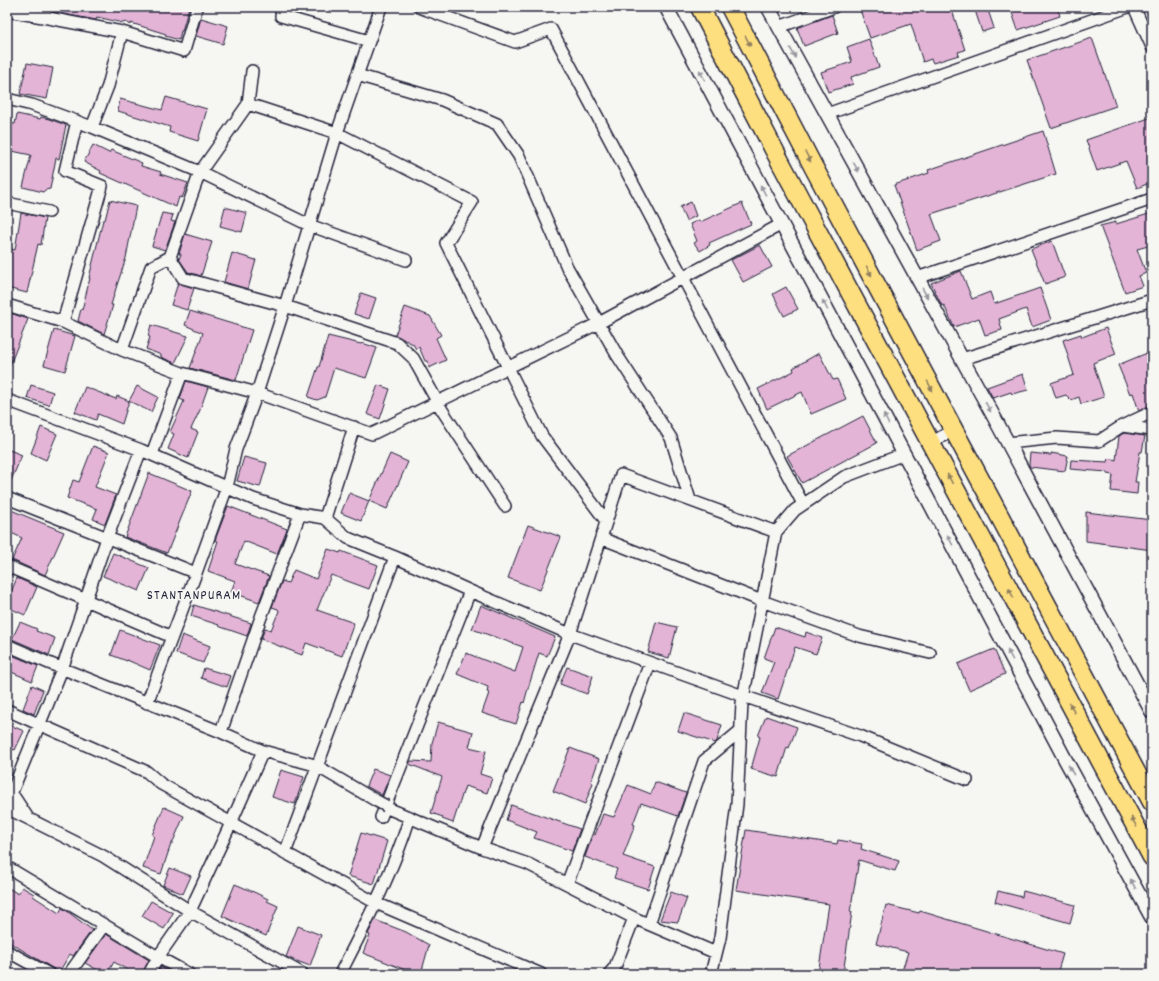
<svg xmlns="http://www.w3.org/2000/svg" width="1159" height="981" font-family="Dekko,sans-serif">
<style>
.building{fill:#e3b4d6;stroke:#22223b}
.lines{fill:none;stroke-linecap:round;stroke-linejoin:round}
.minor-casing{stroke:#22223b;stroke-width:14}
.tertiary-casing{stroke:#22223b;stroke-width:16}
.trunk-casing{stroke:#22223b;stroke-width:21}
.minor{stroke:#f6f6f2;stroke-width:11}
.tertiary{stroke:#f6f6f2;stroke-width:13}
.trunk{stroke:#fedf80;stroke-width:18}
.minor-bridge-casing{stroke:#22223b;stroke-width:14;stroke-linecap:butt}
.minor-bridge{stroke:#f6f6f2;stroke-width:11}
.oneway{fill:#90805e}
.oneway2{fill:#9797a0}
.labels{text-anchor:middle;stroke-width:3.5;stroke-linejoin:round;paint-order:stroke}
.neighbourhood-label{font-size:14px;letter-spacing:1px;fill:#22223b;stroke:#f6f6f2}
</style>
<rect width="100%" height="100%" fill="#f6f6f2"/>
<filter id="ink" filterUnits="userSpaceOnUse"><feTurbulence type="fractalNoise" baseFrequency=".025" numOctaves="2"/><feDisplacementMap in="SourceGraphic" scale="8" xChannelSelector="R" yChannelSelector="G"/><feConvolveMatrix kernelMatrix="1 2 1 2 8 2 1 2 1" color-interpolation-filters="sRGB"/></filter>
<g filter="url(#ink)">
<path class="building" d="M54,7H189L182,31H181L179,40L165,36L166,34L131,23V25L126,22L123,23L97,17L96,20L53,12Z
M859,7H951L965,50L958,52L959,55L933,63L931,59L923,62L911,24L870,38Z
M974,7H987L994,28L982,32Z
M1010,7H1057L1060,16L1018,30Z
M832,15L838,33L804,46L797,28Z
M201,18L228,26L223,44L196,36Z
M1092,38L1116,106L1051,128L1027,60Z
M869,39L879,67L851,77L853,84L828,92L821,72L852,62L847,47Z
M27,63L53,68L47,99L20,94Z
M166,97L207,109L198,141L169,132L170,127L118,111L120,99L162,110Z
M17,114L40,119L41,117L49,119L66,125L59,159L56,158L50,189L45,190L43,192L23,187L31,155L7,150V123L15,124Z
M1152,117V182L1137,188L1126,161L1097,171L1086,140Z
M1043,131L1056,174L931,214L941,241L917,250L894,185L929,173L928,170Z
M93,145L109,153L111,150L142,163L141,166L161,172L160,174L188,183L182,198L179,197L176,207L100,173L101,171L84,162Z
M110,200L136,206L126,258L117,285L111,305H113L104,334L78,321L81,309L82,310L90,278H89L103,220H105Z
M691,202L696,216L686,221L680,207Z
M742,203L751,224L709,243L710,245L700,251L694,243L697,241L690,224L699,220L700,222Z
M225,207L247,213L242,232L220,226Z
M21,213L45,218L41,245L38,244L27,293L7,288V248L15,250Z
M162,213L173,215L171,221L175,222L165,250L152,246Z
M1152,213V245L1137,249L1146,273L1139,276L1143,286L1125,292L1100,226L1116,222V224Z
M185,234L212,242L201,276L188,272L179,259L181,254H179Z
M1052,241L1065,277L1045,284L1031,249Z
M760,245L772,267L743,282L731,260Z
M232,253L256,260L248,289L224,282Z
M961,271L972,299L990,292L994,304L1040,288L1051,320L1032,327L1026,309L999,319L1002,330L985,335L979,318L954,327L944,305L942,306L931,283Z
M178,283L194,288L187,310L171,305Z
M786,287L798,309L784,316L773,294Z
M361,293L376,298L369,319L354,314Z
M405,307L430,316L441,335L436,338L446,360L429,368L428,361H425L419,347L416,349L413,344L395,335Z
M190,311L252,330L236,380L190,368L203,333L185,325Z
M7,312L28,319L8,370H7Z
M151,325L188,336L175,363L161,357V355L146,349L150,337L148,336Z
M1106,328L1116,354L1093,363L1104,397L1081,404L1079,397L1071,400L1066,395L1056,398L1051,383L1074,375L1063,340L1081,334L1082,337Z
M54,330L75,336L65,371L44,365Z
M328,336L361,344L362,343L377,348L366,378L334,368L325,397L317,400L308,397L318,367H319Z
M1152,351V387L1149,406L1139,411L1133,393L1130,394L1118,365Z
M819,353L833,380L837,379L846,399L811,414L802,392L767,409L758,389L794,371L793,368Z
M1023,374L1028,390L1012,394L1011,392L993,398L987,387Z
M186,381L208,387L200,410L191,429L198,432L188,458L168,449L174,434L170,432L184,401L180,399Z
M31,385L53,392L49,405L27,398Z
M378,385L390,389L380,419L367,414Z
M137,386L158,397L151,412L129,401Z
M85,387L116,399L117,396L129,401L122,424L98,414L96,420L75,412Z
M863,416L877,443L802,483L787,456Z
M41,427L57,434L46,460L31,453Z
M1124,433L1145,436L1142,452H1140L1135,482H1138L1137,494L1111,491L1113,475L1107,474V472L1070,469L1071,460L1108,462L1109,458L1116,460L1119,436Z
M93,446L109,452L95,487L116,495L105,524L93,519L97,509L67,498L73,480L79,482Z
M7,449L22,455L7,490Z
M1030,453L1051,455V453L1068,456L1065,471L1030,467L1029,465Z
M390,454L408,462L387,509L369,501Z
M244,457L267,463L260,487L237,481Z
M149,473L192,491L167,553L125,537Z
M349,493L369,501L361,521L341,513Z
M228,506L287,529L277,554L244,541L235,564L269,576L259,602L231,592L235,581L208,571L218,541L215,540Z
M11,510L64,532L45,575L12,560L22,538L7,531V519Z
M1086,512L1152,520V550L1086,541Z
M528,525L561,537L540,590L508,578Z
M328,549L340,553L341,551L378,565L369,589L331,575L317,610L354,623L342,656L306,643L302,655L261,639L265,628L271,630L279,611L278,609L272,607L282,581L288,583L294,570L316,579Z
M113,553L149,568L139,591L103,576Z
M17,578L37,587L25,615L7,607V601Z
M194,605L251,623L247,636L218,626L219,625L191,616Z
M481,605L555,637L547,656L539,653L527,692L524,703L523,702L516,724L482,713L489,693L487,692L488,687L457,674L466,653L515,672L523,647L472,629Z
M20,622L37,629L36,631L55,638L49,655L12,639Z
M656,622L677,627L669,658L648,652Z
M775,627L805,637L806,632L822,638L816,654L795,647L778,699L762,693L774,662L764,658Z
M120,630L160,645L150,670L127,660V661L111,655Z
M182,635L210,646L203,663L176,653Z
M994,649L1005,674L969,690L958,664Z
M7,653L38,666L32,681L7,670Z
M567,667L593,676L587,694L560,684Z
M204,668L231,676L227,687L201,678Z
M32,685L43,690L34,714L23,709Z
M684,713L722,725L717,741L715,743L678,731Z
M766,716L797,727L789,748L787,747L778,777L751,769L760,737L758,736Z
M438,722L473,732L469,747L486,751L480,774L492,778L487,793L465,786L453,823L442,819L443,817L431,813L442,777L409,764L411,761L431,762L432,743Z
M7,724L24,731L15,750L7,747Z
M570,748L599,759L591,782L593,783L585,804L553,791Z
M373,769L390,775L382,795L366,786Z
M281,770L304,777L295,804L272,797Z
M655,782L686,793L678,816L641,803L633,824L635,825L623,856L655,867L648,889L614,878L617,869L585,857L593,834L595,835L603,814L614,817L628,785L651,794Z
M511,805L580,829L572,851L534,838L537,832L506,820Z
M164,807L184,816L172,844H171L161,874L143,868L154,836L152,835Z
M746,830L837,844L838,840L862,844L861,849L899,861L895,871L859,860L850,912H852L843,974H818L829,904L736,890Z
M361,833L387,841L374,884L348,876Z
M170,868L191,876L183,894L163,885Z
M235,884L256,893L268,899L267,901L278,906L266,936L222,916Z
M7,887L18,894L22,887L34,894L33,896L59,913L62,908L67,911L92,930L73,956L70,954L59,972L7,941Z
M998,891L1022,897L1023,891L1075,905L1070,923L995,902Z
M671,892L687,898L678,922L660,920Z
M151,901L173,913L164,929L142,916Z
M886,905L919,913L920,911L1063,954L1057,974H901L908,952L876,944Z
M375,920L406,932L429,945L421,974H407L408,971L363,953L370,935L368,934Z
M298,926L321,935L310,966L286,957Z
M106,934L149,960L142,974H134L114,962L107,974H105L85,963Z
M161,967L172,974H157Z"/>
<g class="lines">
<g class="minor-casing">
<path id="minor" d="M282,7L281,16L369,41
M419,7L515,42L551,29L803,504
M1134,7L1152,47
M7,11L43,17L47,7
M43,17L122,32
M779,27L834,7
M252,71L248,104L337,133L472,202L446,243L542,436L606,521
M357,75L442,100L497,124L519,156L567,267L617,355L671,438L690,500
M7,99L32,105L92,127L108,86L122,32L184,51L197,7
M827,114L1128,7
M92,127L200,172L248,104
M7,203L49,212
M170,257L183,278L285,306L397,343L413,358L442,410L505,506
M917,278L1152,199
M7,305L63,322L102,186L65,171L77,121
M63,322L122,350L182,373L257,393L372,434L599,323L782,224
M122,350L151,267L170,257L200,172L309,225L406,260
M962,359L1152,300
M7,400L141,450L253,499L300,514L325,518L348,538L395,557
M1122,426L1152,412
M931,443L953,430
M1007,443L1057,438L1099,441L1122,426L1152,430
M152,454L182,373
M7,498L196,573L147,703
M325,518L354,427
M601,538L621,475L776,532
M7,566L172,637
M196,573L227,487L236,449L257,393L285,306L337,133L381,7
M7,645L51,664L221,732L263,751L315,765L375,800
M7,710L147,772L161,784L376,903L541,974
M221,732L261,617L300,514
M8,790L11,792L28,818
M7,804L62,669L107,538L141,450
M386,806L385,807L482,848L528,864L634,918L716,953
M7,808L103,856L190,911L303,974
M381,817L470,591L570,634L743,696L860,736L967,780
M482,848L570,634L601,538L762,601L859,636L930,653
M285,853L395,557L470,591
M7,867L158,957L190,911L231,823L263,751
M567,884L650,663
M649,924L704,761L740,731
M7,951L49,974
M69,974L104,925
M149,974L158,957L189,974
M340,974C366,923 393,872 410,817
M609,974L615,967L634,918
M711,974L720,938L737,804L742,703L776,532L795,510L844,477L904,454"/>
</g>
<g class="tertiary-casing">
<path id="tertiary" d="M666,7L904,454L1065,759L1152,918
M768,7L994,417L1152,712"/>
</g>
<g class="trunk-casing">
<path id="trunk" d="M700,7L704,15L781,163L1152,857
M730,7L814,168L1152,802"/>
</g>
<use href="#minor" class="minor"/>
<use href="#tertiary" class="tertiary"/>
<use href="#trunk" class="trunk"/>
<g class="minor-bridge-casing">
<path id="minor-bridge" d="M375,800L386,806"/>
</g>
<use href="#minor-bridge" class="minor-bridge"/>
</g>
<defs><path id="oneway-solid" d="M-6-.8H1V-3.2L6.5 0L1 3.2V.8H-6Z"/></defs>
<g class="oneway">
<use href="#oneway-solid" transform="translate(748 41) rotate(62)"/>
<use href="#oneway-solid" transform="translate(808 157) rotate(62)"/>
<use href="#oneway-solid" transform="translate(869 271) rotate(62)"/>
<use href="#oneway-solid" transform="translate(930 386) rotate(62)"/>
<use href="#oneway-solid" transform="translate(950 479) rotate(-118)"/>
<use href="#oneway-solid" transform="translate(1011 593) rotate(-118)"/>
<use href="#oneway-solid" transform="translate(1072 708) rotate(-118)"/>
<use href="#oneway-solid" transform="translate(1134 822) rotate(-118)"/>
</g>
<g class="oneway2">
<use href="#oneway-solid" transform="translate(793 53) rotate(61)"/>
<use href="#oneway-solid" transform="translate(702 75) rotate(-118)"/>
<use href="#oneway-solid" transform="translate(856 167) rotate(61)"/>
<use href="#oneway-solid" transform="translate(763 190) rotate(-118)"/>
<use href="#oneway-solid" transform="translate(925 293) rotate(61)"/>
<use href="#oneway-solid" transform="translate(825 305) rotate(-118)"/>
<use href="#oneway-solid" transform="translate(988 407) rotate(61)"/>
<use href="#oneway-solid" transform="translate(886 419) rotate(-118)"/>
<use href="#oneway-solid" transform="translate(950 540) rotate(-118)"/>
<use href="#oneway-solid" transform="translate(1010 655) rotate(-118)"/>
<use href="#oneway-solid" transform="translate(1071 770) rotate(-119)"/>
<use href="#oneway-solid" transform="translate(1133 884) rotate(-119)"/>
</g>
</g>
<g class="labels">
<g class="neighbourhood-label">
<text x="194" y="599">STANTANPURAM</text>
</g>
</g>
<rect width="1159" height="981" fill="none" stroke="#f6f6f2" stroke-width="24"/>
<rect x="12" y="12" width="1135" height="957" fill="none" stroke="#22223b" stroke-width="1.5" filter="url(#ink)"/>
</svg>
